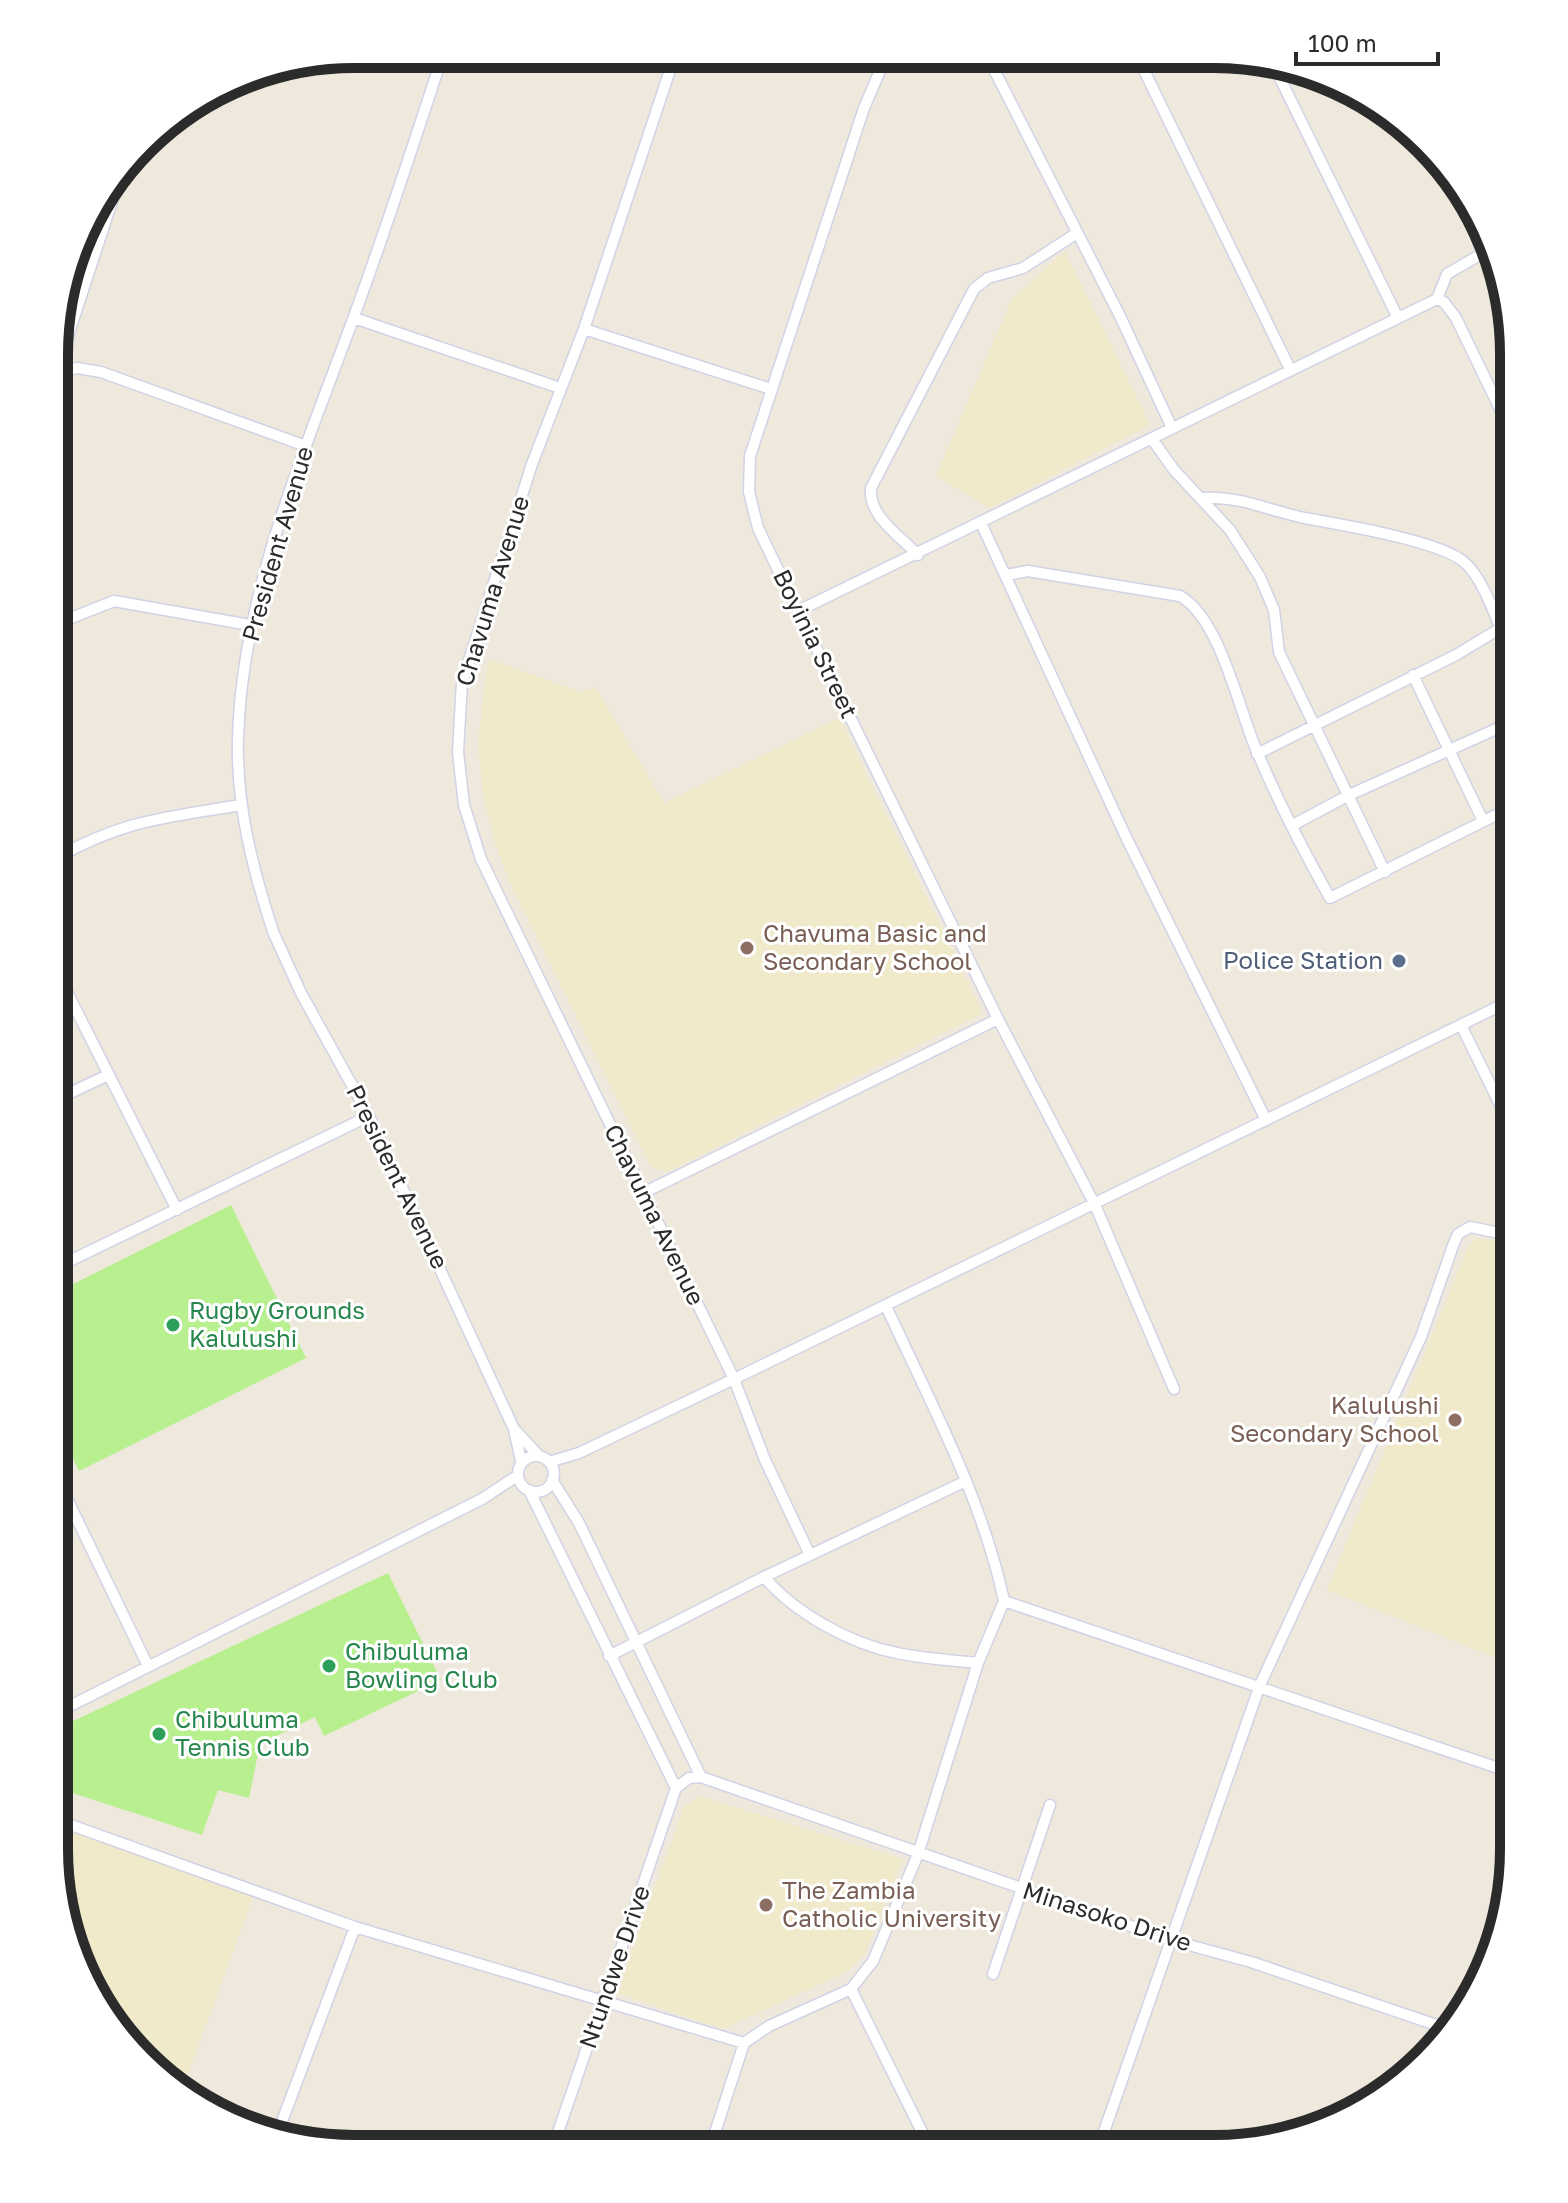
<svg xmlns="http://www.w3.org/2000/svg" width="1568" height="2203" font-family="'Golos Text',sans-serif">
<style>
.education{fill:#f0eaca}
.pitch{fill:#b8f08f}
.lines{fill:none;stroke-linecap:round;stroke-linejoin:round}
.minor-casing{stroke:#d1d2e5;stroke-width:13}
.minor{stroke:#fff;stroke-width:10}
.education-dot{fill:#8d6e63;stroke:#fff;stroke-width:3}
.service-dot{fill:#5c6f8a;stroke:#fff;stroke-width:3}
.leisure-dot{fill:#2e9e5b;stroke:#fff;stroke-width:3}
.labels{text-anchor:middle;stroke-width:6;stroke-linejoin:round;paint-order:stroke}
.street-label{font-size:24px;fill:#2b2b2b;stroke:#fff}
.education-label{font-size:24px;fill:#785e54;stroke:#fff;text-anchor:start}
.service-label{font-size:24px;fill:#4e5e75;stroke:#fff;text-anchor:end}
.leisure-label{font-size:24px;fill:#27864d;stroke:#fff;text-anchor:start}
.rim{fill:none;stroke:#2b2b2b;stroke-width:10}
</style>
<rect width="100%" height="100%" fill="#eee9dc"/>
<path class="education" d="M1065,251L1150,425L989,508L936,476L1012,299Z
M488,659L581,692L595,687L664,803L839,718L983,1013L667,1172L651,1167L510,883L494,840L483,796L478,742Z
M1476,1238L1514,1242L1513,1665L1327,1590L1467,1250Z
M700,1796L902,1859L866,1951L850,1970L723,2029L616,1993L684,1807Z
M54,1823L255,1892L181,2093L128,2046L85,1981L54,1849Z"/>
<path class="pitch" d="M231,1205L306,1358L79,1471L55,1422V1293Z
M388,1573L441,1680L324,1736L315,1717L260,1744L249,1798L218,1790L202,1835L54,1787V1764L67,1724Z"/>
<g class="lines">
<g class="minor-casing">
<path id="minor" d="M443,54C413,146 383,239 349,330C301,461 242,596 238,738C236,805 253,871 274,934L301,993L369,1116L514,1429L521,1461
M675,55L584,329L532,464L462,682L458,752L464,805L481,859L734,1379L765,1460L810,1555
M890,56L882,66L864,108L750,456L749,492L758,528L780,574L998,1019L1095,1205L1174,1389
M987,56L1120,316L1172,428
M1137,56L1290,369
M1272,62L1398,318
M1437,299L1444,302L1456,318L1514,438
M1437,299L1447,274L1490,249
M354,318L560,388
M584,329L771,389
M62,368L66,342L122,171
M57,372L77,368L101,372L306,446
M1152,439L1174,470L1230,530L1260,577L1274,610L1279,652L1385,872
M1202,498C1245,496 1270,512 1310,519C1343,525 1440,541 1464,562C1486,580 1501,634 1514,661
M981,523L1126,837L1266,1120
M918,555C900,536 868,516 871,488L974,289L988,278L1023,268L1077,233
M1006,575L1028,571L1180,596C1221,619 1239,712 1258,754C1279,803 1304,852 1330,898L1514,806
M798,611L1437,299
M56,624L114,601L250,625
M1413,675L1483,821
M1257,754L1456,655L1499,629
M1293,825L1347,796L1514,721
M56,858C126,819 165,818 241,805
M56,970L177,1210
M1461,1025L1514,1133
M55,1100L106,1076
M643,1193L998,1019
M55,1268L369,1116
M886,1306C930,1402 982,1497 1004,1601L1513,1773
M515,1430L539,1456
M518 1474a18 18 0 1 1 36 0a18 18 0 1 1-36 0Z
M549,1462L579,1453L734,1379L1514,999
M55,1474L148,1666
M552,1480L579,1523L701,1777
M529,1490L676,1788
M764,1577C795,1613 850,1644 897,1653C924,1659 952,1660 978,1663
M609,1656L764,1577L966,1481
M54,1714L482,1499L517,1476
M676,1788L689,1778L701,1777L1174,1941L1251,1962L1451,2030
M54,1819L355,1927L744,2043L769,2026L851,1989L873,1961L918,1854L978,1663L1004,1601
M993,1974L1050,1805
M851,1989L930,2148
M278,2132L355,1927
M553,2147L676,1788
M710,2148L744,2043
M1098,2149L1260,1685L1421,1337L1454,1243L1458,1234L1470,1227L1514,1236"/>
</g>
<use href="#minor" class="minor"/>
</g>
<g class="education-dot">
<circle cx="747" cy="948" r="8"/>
<circle cx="1455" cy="1420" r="8"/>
<circle cx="766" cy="1905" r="8"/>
</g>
<circle class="service-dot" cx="1399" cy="961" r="8"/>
<g class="leisure-dot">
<circle cx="173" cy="1325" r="8"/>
<circle cx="329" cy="1666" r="8"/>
<circle cx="159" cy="1734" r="8"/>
</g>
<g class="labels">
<g class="street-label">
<text transform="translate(278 544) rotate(-74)" y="8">President Avenue</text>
<text transform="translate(493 591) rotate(-73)" y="8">Chavuma Avenue</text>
<text transform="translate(815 644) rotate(64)" y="8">Boyinia Street</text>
<text transform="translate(397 1177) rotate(64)" y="8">President Avenue</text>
<text transform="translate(654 1215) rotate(64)" y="8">Chavuma Avenue</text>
<text transform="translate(1107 1917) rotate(18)" y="8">Minasoko Drive</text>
<text transform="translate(615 1967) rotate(-71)" y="8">Ntundwe Drive</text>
</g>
<g class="education-label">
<text x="763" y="942">Chavuma Basic and<tspan x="763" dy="28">Secondary School</tspan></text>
<text x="1439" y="1414" text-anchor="end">Kalulushi<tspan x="1439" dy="28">Secondary School</tspan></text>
<text x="782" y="1899">The Zambia<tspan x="782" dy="28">Catholic University</tspan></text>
</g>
<g class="service-label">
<text x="1383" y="969">Police Station</text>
</g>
<g class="leisure-label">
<text x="189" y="1319">Rugby Grounds<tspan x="189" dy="28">Kalulushi</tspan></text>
<text x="345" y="1660">Chibuluma<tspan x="345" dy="28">Bowling Club</tspan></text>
<text x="175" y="1728">Chibuluma<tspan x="175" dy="28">Tennis Club</tspan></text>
</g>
</g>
<path d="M0 0H1568V2203H0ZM354 68H1214A286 286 0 0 1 1500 354V1849A286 286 0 0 1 1214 2135H354A286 286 0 0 1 68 1849V354A286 286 0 0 1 354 68Z" fill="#fff" fill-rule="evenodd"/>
<path class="rim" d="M354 68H1214A286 286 0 0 1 1500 354V1849A286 286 0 0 1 1214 2135H354A286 286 0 0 1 68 1849V354A286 286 0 0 1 354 68Z"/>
<path d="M1296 52v12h142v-12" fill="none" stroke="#2b2b2b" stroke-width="4"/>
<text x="1308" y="52" font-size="24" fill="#2b2b2b" stroke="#ffffff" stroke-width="6" paint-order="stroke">100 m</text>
</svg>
